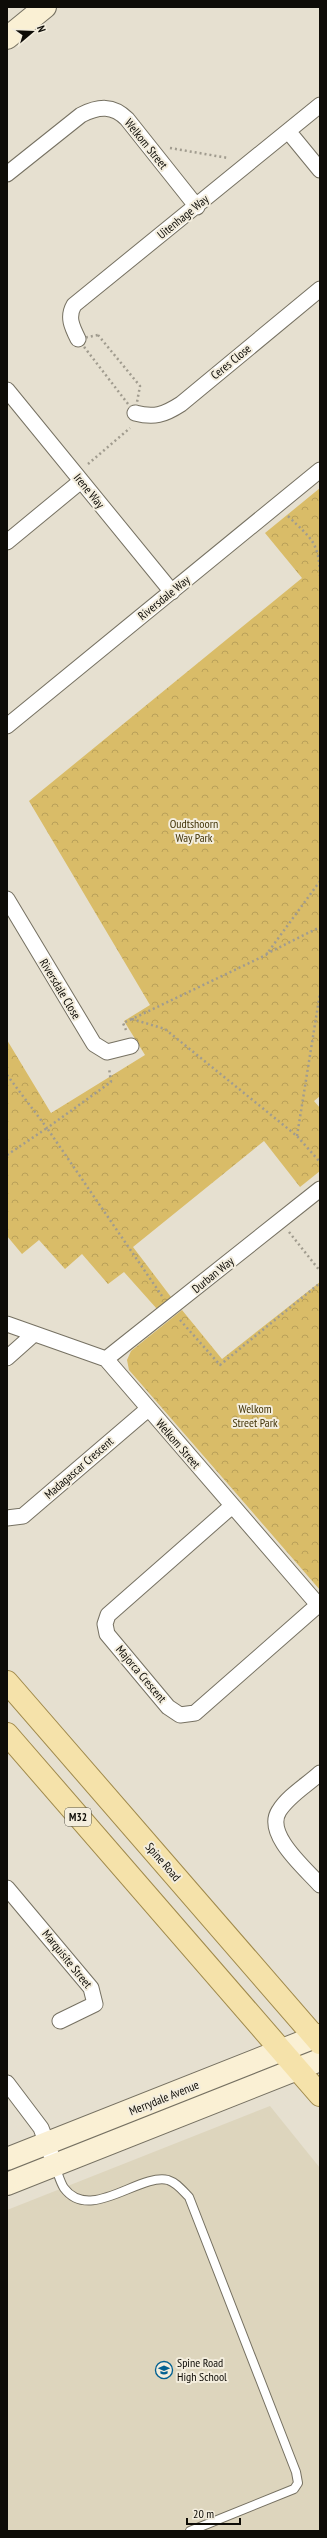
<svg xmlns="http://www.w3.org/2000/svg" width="327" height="2538" font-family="'PT Sans Narrow',sans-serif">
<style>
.built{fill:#ddd5bd}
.park{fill:url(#park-crowns)}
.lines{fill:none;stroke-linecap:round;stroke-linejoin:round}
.lane-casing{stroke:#767162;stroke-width:10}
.street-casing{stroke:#767162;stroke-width:17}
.secondary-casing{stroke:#767162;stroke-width:24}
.primary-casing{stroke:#a08a4c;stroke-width:24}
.path{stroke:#a19c8f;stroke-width:2.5;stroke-dasharray:2 3;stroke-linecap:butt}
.lane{stroke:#fff;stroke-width:8}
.street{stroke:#fff;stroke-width:15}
.secondary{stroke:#faf0d4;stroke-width:22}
.primary{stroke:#f5e2aa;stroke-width:22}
.labels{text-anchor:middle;stroke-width:4;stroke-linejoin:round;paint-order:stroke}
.shield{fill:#f3eddd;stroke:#535047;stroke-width:1}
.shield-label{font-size:11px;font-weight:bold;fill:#0e0c07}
.street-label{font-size:12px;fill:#0e0c07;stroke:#f3eddd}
.park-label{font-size:12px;fill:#423408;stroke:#f3eddd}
.poi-label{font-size:12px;fill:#0e0c07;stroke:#f3eddd;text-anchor:start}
</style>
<defs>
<pattern id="park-crowns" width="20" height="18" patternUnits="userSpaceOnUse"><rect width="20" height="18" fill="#d9bc68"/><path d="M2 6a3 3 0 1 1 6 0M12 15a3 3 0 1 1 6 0" fill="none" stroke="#b9a059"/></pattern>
</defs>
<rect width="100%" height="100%" fill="#e6e0d0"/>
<path class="built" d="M270,2106L320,2168V2531H7V2210Z"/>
<path class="park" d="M320,488V1096L314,1101L320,1108V1171L300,1187L264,1141L133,1247L171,1297L157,1309L124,1272L108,1284L82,1254L65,1269L39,1240L22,1254L7,1236V1040L51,1113L145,1055L124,1021L150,1005L29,801L302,578L265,533Z
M320,1282V1590L129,1370L127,1360L131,1351L182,1310L222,1359Z"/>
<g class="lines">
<g class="lane-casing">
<path id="lane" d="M55,2166C58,2173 60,2182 64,2188C90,2223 139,2173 168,2180C177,2183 182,2190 189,2197L296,2472L298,2483L294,2489L190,2531"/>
</g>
<g class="street-casing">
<path id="street" d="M288,131L320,170
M7,174L81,115C99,106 113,105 127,119L197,207
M78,339C72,327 67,317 74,305L320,105
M7,390L172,592
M135,413C154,418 164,415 181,404L320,289
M7,542L81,481
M7,726L320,470
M7,899L94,1044L107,1052L131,1046
M7,1324L106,1359L320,1607
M7,1358L34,1334
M106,1359L320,1189
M232,1506L108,1615L105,1624L107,1634L168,1707L180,1715L195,1713L318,1605
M7,1518L23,1516L148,1409
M320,1773C307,1785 288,1796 279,1811C264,1834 306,1869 320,1885
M7,1888L91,1988L95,2004L60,2021
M7,2083L41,2128L55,2165"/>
</g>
<g class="secondary-casing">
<path id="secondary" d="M7,38L45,7
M7,2159L320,2035
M7,2184L320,2060"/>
</g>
<g class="primary-casing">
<path id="primary" d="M7,1682L320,2043
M7,1734L320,2095"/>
</g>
<path class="path" d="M170,148L228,158
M98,335L140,386L135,413L78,339Z
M88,464L130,428
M288,516C311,539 319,541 320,576
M320,881L266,955L132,1019L165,1029L297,1136L320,1162
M266,954L320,927
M126,1030L123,1023L132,1019
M7,1075L47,1128L111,1082L109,1068
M297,1136L320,993
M7,1155L47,1128L162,1296
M289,1232L320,1271
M180,1320L220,1365L320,1283"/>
<use href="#lane" class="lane"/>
<use href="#street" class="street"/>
<use href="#secondary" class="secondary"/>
<use href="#primary" class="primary"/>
</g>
<defs>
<g id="school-ring" transform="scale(0.9)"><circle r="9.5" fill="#f3eddd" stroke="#026091" stroke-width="1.5"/><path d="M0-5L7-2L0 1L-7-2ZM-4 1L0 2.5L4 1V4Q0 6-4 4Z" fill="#026091"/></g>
</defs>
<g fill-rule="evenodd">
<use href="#school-ring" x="164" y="2370"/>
</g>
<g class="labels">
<rect class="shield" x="65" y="1808" width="26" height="18" rx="3"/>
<g class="shield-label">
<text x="78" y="1821">M32</text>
</g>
<g class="street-label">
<text transform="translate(146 144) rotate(51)" y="4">Welkom Street</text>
<text transform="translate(183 217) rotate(-39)" y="4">Uitenhage Way</text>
<text transform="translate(231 362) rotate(-39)" y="4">Ceres Close</text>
<text transform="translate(89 491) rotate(51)" y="4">Irene Way</text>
<text transform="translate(164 598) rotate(-39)" y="4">Riversdale Way</text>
<text transform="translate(60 989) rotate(59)" y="4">Riversdale Close</text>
<text transform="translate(213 1275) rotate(-39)" y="4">Durban Way</text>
<text transform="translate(178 1444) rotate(49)" y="4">Welkom Street</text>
<text transform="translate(79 1468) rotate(-41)" y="4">Madagascar Crescent</text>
<text transform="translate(141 1674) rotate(50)" y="4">Majorca Crescent</text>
<text transform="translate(163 1862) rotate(49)" y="4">Spine Road</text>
<text transform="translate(67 1959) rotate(51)" y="4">Marquisite Street</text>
<text transform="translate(164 2098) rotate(-22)" y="4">Merrydale Avenue</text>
</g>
<g class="park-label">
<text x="194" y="828">Oudtshoorn<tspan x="194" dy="14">Way Park</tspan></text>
<text x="255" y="1413">Welkom<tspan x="255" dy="14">Street Park</tspan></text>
</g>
<g class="poi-label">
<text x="177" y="2367">Spine Road<tspan x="177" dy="14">High School</tspan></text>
</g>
</g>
<rect width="327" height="2538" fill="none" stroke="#0e0c07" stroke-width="16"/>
<g transform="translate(32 32) rotate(71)" stroke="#f3eddd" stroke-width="3" paint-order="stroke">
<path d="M0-3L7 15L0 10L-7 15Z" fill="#0e0c07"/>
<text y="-6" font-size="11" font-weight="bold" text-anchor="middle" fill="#0e0c07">N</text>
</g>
<path d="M187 2518v6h53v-6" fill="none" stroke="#0e0c07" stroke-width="2"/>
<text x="193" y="2518" font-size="12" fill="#0e0c07" stroke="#f3eddd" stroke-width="3" paint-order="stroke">20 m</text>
</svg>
